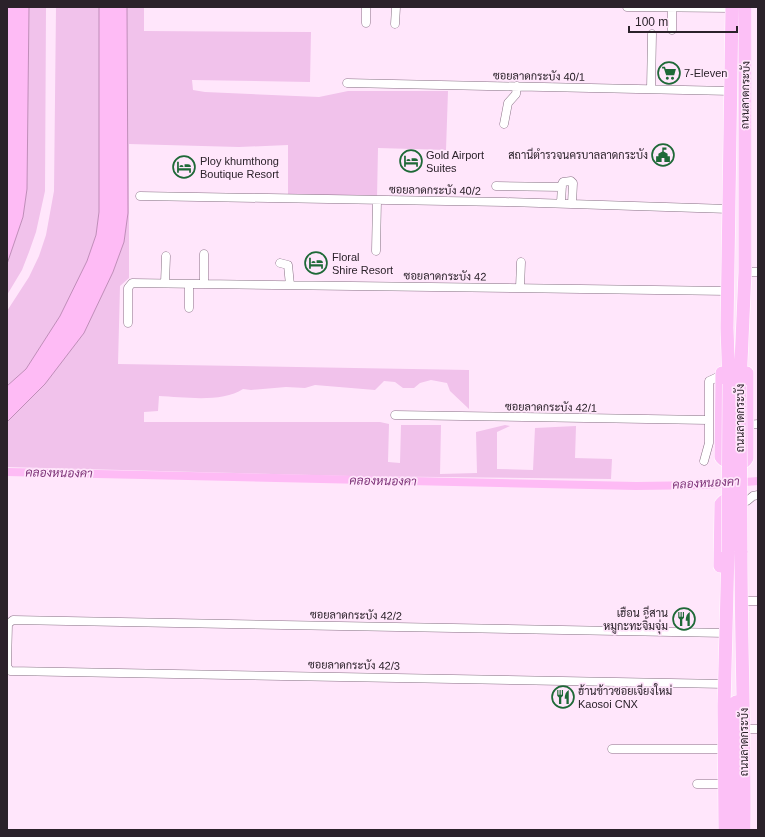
<svg xmlns="http://www.w3.org/2000/svg" width="765" height="837" font-family="Helvetica,Sarabun,sans-serif">
<style>
.green{fill:#f1c2eb}
.water{fill:#febbf5;stroke:#bf8db8}
.lines{fill:none;stroke-linecap:round;stroke-linejoin:round}
.canal{stroke:#febbf5;stroke-width:8}
.minor-casing{stroke:#877184;stroke-width:9}
.primary-casing{stroke:#fff;stroke-width:14}
.minor{stroke:#fff;stroke-width:8}
.primary{stroke:#fcc0f6;stroke-width:13}
.primary-bridge-casing{stroke:#fff;stroke-width:14;stroke-linecap:butt}
.primary-bridge{stroke:#fcc0f6;stroke-width:13}
.labels{text-anchor:middle;stroke-width:3.5;stroke-linejoin:round;paint-order:stroke}
.poi-label{font-size:11px;fill:#2b222a;stroke:#ffe6fb;text-anchor:start}
.street-label{font-size:11px;fill:#2b222a;stroke:#ffe6fb}
.water-label{font-size:12px;font-style:italic;fill:#7e3378;stroke:#ffe6fb}
</style>
<rect width="100%" height="100%" fill="#ffe6fb"/>
<path class="green" d="M29,7H46L45,191L36,232L29,252L22,270L7,295V264L23,217L27,189Z
M56,7H99V212L96,235L87,261L60,316L26,369L7,386V311L29,277L39,256L46,235L54,191Z
M127,7H144V31L311,32L310,82L192,80L193,90L205,92L319,97L348,91H448L446,150L378,148L377,198L288,197V145L239,147L129,144V278L120,286L118,364L469,370V409L450,391L447,383L431,380L420,383L414,388H403L395,382L384,381L375,390L315,385L305,388L286,387L251,390L243,389C222,403 184,397 159,396L158,411L144,412V422H380L389,424L388,462L400,463L401,425H441L440,474L477,473L476,432L505,425L510,426L497,432V469L533,470L535,428L576,426L575,458L612,459L611,479L350,476L7,467V422L45,384L84,333L113,272L124,242L128,213Z"/>
<path class="water" d="M7,7H29L27,189L23,217L7,264Z
M99,7H127L128,213L124,242L113,272L84,333L45,384L7,422V386L26,369L60,316L87,261L96,235L99,212Z"/>
<g class="lines">
<path class="canal" d="M7,472L636,486L707,485L758,481"/>
<g class="minor-casing">
<path id="minor" d="M366,7V23
M627,7L732,8
M395,24L396,7
M672,30V7
M347,83L731,91
M651,89L652,34
M504,124L508,103L516,94L517,86
M496,186L562,187
M140,196L505,202L729,209
M561,203L562,184L563,182L571,181L573,183L572,204
M376,251L377,200
M280,263L288,265L290,285
M745,272H758
M165,283L166,256
M204,284V254
M520,288L521,262
M189,308V284
M128,323V288L132,283L728,291
M395,415L708,420
M748,425L758,424
M704,461L709,443V381L722,375
M747,501L753,496L758,495
M741,601H758
M725,684L10,671L7,666L8,624L13,620L726,633
M745,729H758
M612,749H724
M697,784H724"/>
</g>
<g class="primary-casing">
<path id="primary" d="M722,373L721,457L724,460L745,461L747,458V373
M729,384L727,328L732,7
M740,385L745,272V7
M741,551C741,644 745,737 744,830
M720,566L721,504L724,501H738
M725,830L724,706L728,552
M735,830L736,702"/>
</g>
<use href="#minor" class="minor"/>
<use href="#primary" class="primary"/>
<g class="primary-bridge-casing">
<path id="primary-bridge" d="M740,385L741,551
M728,552L729,384"/>
</g>
<use href="#primary-bridge" class="primary-bridge"/>
</g>
<defs>
<g id="supermarket-ring" transform="scale(1.15)"><circle r="9.5" fill="#ffe6fb" stroke="#1e6937" stroke-width="1.5"/><path d="M-6-5.5h2.5l.6 2H6L4.5 2H-2.5L-4.4-4H-6ZM-1.5 3.2a1.3 1.3 0 1 0 .1 0ZM3 3.2a1.3 1.3 0 1 0 .1 0Z" fill="#1e6937"/></g>
<g id="civic-ring" transform="scale(1.15)"><circle r="9.5" fill="#ffe6fb" stroke="#1e6937" stroke-width="1.5"/><path d="M-.6-6.5H3V-4.5H.6V-3L4-1V1h2V6H-6V1h2V-1L-.6-3ZM-1.2 2.5V6h2.4V2.5Z" fill="#1e6937"/></g>
<g id="hotel-ring" transform="scale(1.15)"><circle r="9.5" fill="#ffe6fb" stroke="#1e6937" stroke-width="1.5"/><path d="M-6-4.5h1.5V1H6V5H4.5V3h-9V5H-6ZM-4 0a1.8 1.8 0 1 1 3.6 0ZM.5 0V-2.5h3Q6-2.5 6 0Z" fill="#1e6937"/></g>
<g id="restaurant-ring" transform="scale(1.15)"><circle r="9.5" fill="#ffe6fb" stroke="#1e6937" stroke-width="1.5"/><path d="M-5-6h1v4h1v-4h1v4h1v-4h1v5L-1.5 .5V6h-2V.5L-5-1ZM5-6V6H3V1.5H1.5Q1.5-4 5-6Z" fill="#1e6937"/></g>
</defs>
<g fill-rule="evenodd">
<use href="#supermarket-ring" x="669" y="73"/>
<use href="#civic-ring" x="663" y="155"/>
<use href="#hotel-ring" x="411" y="161"/>
<use href="#hotel-ring" x="184" y="167"/>
<use href="#hotel-ring" x="316" y="263"/>
<use href="#restaurant-ring" x="684" y="619"/>
<use href="#restaurant-ring" x="563" y="697"/>
</g>
<g class="labels">
<g class="poi-label">
<text x="684" y="77">7-Eleven</text>
<text x="426" y="159">Gold Airport<tspan x="426" dy="13">Suites</tspan></text>
<text x="648" y="159" text-anchor="end">สถานีตำรวจนครบาลลาดกระบัง</text>
<text x="200" y="165">Ploy khumthong<tspan x="200" dy="13">Boutique Resort</tspan></text>
<text x="332" y="261">Floral<tspan x="332" dy="13">Shire Resort</tspan></text>
<text x="668" y="617" text-anchor="end">เฮือน อีสาน<tspan x="668" dy="13">หมูกะทะจิ้มจุ่ม</tspan></text>
<text x="578" y="695">ฮ้านข้าวซอยเจียงใหม่<tspan x="578" dy="13">Kaosoi CNX</tspan></text>
</g>
<g class="street-label">
<text transform="translate(539 76) rotate(1)" y="4">ซอยลาดกระบัง 40/1</text>
<text transform="translate(745 95) rotate(-89)" y="4">ถนนลาดกระบัง</text>
<text transform="translate(435 190) rotate(1)" y="4">ซอยลาดกระบัง 40/2</text>
<text transform="translate(445 276) rotate(1)" y="4">ซอยลาดกระบัง 42</text>
<text transform="translate(551 407) rotate(1)" y="4">ซอยลาดกระบัง 42/1</text>
<text transform="translate(740 418) rotate(-90)" y="4">ถนนลาดกระบัง</text>
<text transform="translate(356 615) rotate(1)" y="4">ซอยลาดกระบัง 42/2</text>
<text transform="translate(354 665) rotate(1)" y="4">ซอยลาดกระบัง 42/3</text>
<text transform="translate(744 742) rotate(-90)" y="4">ถนนลาดกระบัง</text>
</g>
<g class="water-label">
<text transform="translate(59 473) rotate(1)" y="4">คลองหนองคา</text>
<text transform="translate(383 481) rotate(1)" y="4">คลองหนองคา</text>
<text transform="translate(706 483) rotate(-3)" y="4">คลองหนองคา</text>
</g>
</g>
<rect width="765" height="837" fill="none" stroke="#2b222a" stroke-width="16"/>
<path d="M629 26v6h108v-6" fill="none" stroke="#2b222a" stroke-width="2"/>
<text x="635" y="26" font-size="12" fill="#2b222a" stroke="#ffe6fb" stroke-width="3" paint-order="stroke">100 m</text>
</svg>
